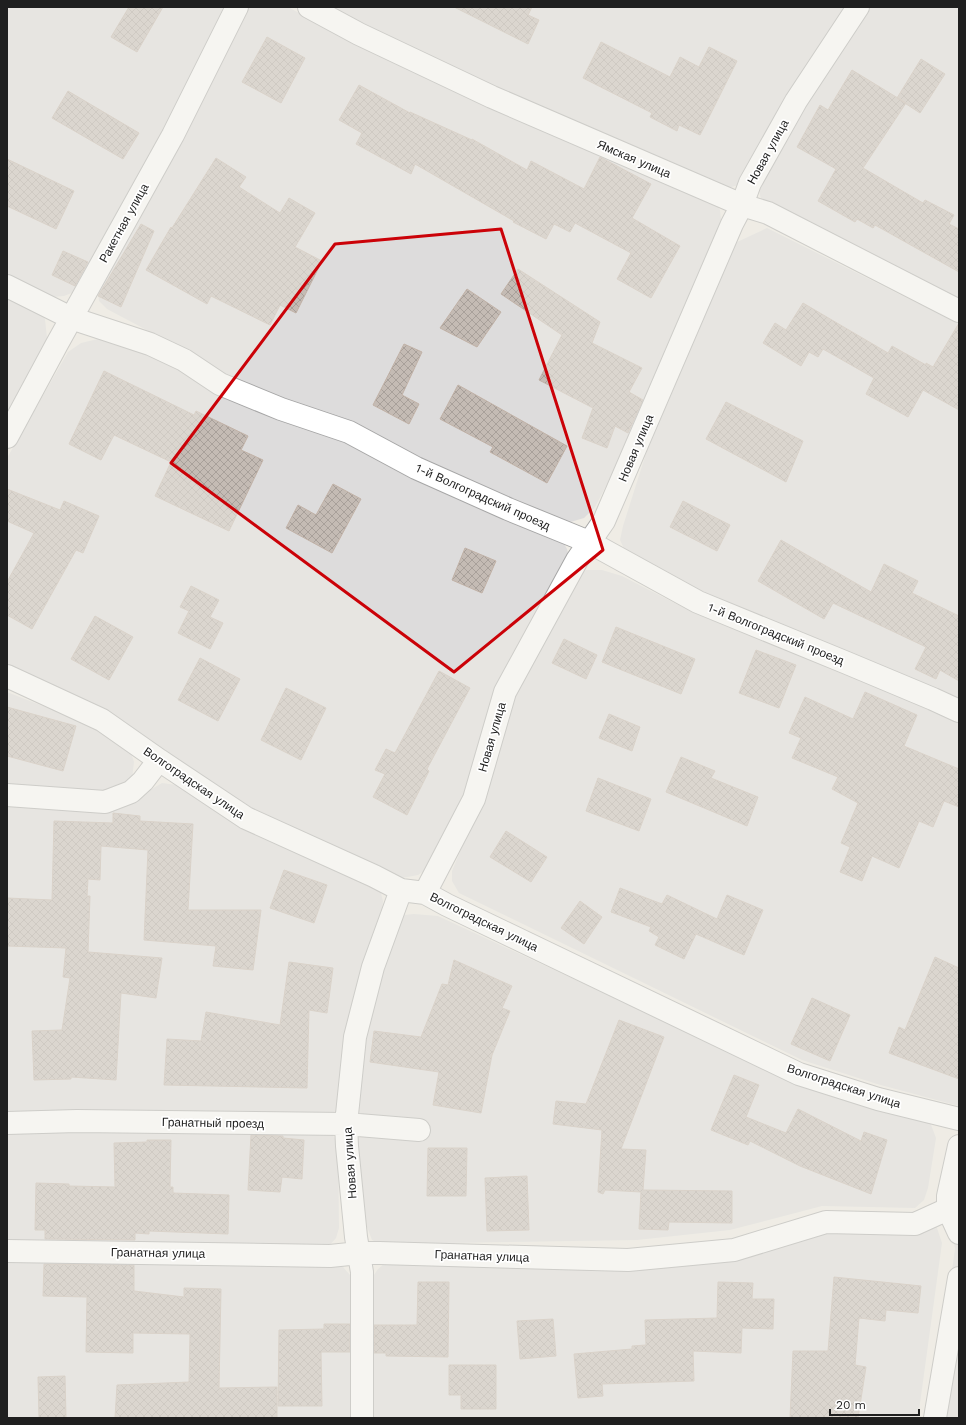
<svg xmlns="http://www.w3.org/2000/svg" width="966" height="1425" font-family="'Work Sans',sans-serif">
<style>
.residential{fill:#dddcdc}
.building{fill:url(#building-cross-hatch);stroke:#c1b2a7}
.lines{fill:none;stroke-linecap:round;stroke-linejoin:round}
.street-casing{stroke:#a6a6a6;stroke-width:24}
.street{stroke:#fff;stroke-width:22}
.marked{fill:none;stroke:#cb0208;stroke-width:3;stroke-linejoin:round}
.labels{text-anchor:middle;stroke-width:3.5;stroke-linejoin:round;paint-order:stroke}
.street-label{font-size:12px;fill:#1f1f1f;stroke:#fff}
</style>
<defs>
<pattern id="building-cross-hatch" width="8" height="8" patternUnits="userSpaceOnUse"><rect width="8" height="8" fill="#c4bbb4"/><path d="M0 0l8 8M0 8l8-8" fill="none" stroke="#a8a09a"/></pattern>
</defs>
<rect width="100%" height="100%" fill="#efece5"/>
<path class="residential" d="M7,7H228L165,131L77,291L64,296L52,297L7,274Z
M244,7H288L312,20L715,202L720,210L721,221L711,257L632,436L595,507L584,518L567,523L223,377L188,352L107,309L99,301L98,292Z
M326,7H850L738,185L728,188L494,86Z
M867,7H959V301L771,206L761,199L758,187L804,102Z
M767,228L959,324V700L940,690L852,653L702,594L626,553L620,540L623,526L649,444L735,243Z
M7,294L36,308L45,319L47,338L7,422Z
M98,339L146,350L347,439L563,542L567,549L569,557L465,797L433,865L418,875L402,878L377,868L250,809L7,666V458L68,352L81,343Z
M586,570H602L622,576L694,613L841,671L959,723V1106L877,1084L802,1060L459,893L452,881V871L481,801L511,695L576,576Z
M7,692L104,730L130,750L134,762L132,779L104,795L7,789Z
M162,783L177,785L380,889L383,901L382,911L337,1110L327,1116H7V802L135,799Z
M414,914L438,916L796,1082L930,1122L936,1138L928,1188L924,1200L915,1208L822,1206L730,1230L637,1240L381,1244L372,1240L367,1227L355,1151L358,1106L368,1025L385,966L404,915Z
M79,1130L332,1134L338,1143L339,1228L336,1238L328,1247L7,1243V1132Z
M959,1143V1418H931L955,1249L952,1231Z
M825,1225H936L942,1243L918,1418H373L374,1275L378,1269L384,1264L643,1263Z
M7,1257L332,1264L343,1267L350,1275L356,1418H7Z"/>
<path class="building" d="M129,7H163L137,52L111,37Z
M454,7H532L528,15L539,20L528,44Z
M267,37L305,58L281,103L242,82Z
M601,42L670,77L680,57L699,67L709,47L737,61L700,135L679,125L677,131L650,117L652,113L583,78Z
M921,59L945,74L920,113L897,98Z
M852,70L906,103L863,168L923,203L925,200L954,215L949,224L959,229V272L875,225L873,228L857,219L855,222L818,201L836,169L797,147L820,105L828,110Z
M359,85L410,113V112L472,140V139L527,170L531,161L584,189L600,157L651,184L632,218L680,246L651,298L617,279L631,253L575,223L570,232L554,224L546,239L513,222L514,221L415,164L411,174L356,144L362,133L339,120Z
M68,91L139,133L123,159L52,118Z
M216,158L246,177L239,187L280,213L289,198L315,213L295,247L322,261L296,313L280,305L270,325L211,296L207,304L146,270L171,227L172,228Z
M7,159L74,191L56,229L7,206Z
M141,224L154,231L121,307L98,296Z
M63,251L88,262L75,286L52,275Z
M518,269L600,322L592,343L642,368L629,392L643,400L632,424L628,433L615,426L607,448L582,438L593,408L539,380L562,335L501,294Z
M467,289L501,312L477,347L440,328Z
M803,303L888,353L892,346L926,365V363L933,367L959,323V410L923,390L908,417L866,394L874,378L823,349L818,357L809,352L801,366L763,343L775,323L786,330Z
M404,344L422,352L402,395L419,404L409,424L373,405Z
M104,371L194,415L196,411L248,436L241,450L263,460L229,531L155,496L171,462L114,435L101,460L69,444Z
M458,385L567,446L547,483L490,452L493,447L440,419Z
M726,402L803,441L786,482L706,439Z
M333,484L361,499L332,553L286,528L298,505L316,515Z
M7,489L60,510L64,501L99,516L83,553L76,550L32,629L7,615V582L34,533L7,521Z
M683,501L730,525L717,551L670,527Z
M781,540L871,592L884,564L918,581L912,593L959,616V681L940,670L936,679L915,669L926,647L833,603L824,619L758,581Z
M465,548L496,561L482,593L452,580Z
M191,586L219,600L210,617L223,623L210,649L178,633L189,611L180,607Z
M95,616L133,637L109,680L71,659Z
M616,627L695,659L681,694L602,662Z
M564,639L597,655L586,679L552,663Z
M756,650L796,665L779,708L739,693Z
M200,658L240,679L218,721L178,700Z
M439,671L470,688L427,769L429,771L407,815L373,797L385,774L375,770L386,749L395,753Z
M286,688L326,708L301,760L261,740Z
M865,692L917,715L904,746L959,769V807L944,801L933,827L919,821L899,868L872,856L862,881L840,872L850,847L841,843L858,803L832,789L838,777L792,758L801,738L789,733L805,697L853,719Z
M7,707L76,726L63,771L7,756Z
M609,714L640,727L632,751L599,738Z
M681,757L715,771L711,778L758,797L747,826L666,792Z
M598,778L651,799L639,831L586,811Z
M113,813L140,816V821L193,824L188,910H261L253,970L213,966L216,946L144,940L148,850L101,846L100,880L88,879L87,896H90L88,952L162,958L156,998L121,993L116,1080L71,1077V1079L34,1080L32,1031L62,1030L70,978L63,977L66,948L7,946V898L52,900L54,821L113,823Z
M506,831L547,857L531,882L490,857Z
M284,870L327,885L314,923L270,908Z
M620,888L662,904L667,895L717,919L727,895L763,910L744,955L696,934L684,959L655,945L659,937L649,931L651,927L611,912Z
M580,901L602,917L584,944L561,928Z
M935,957L959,968V1079L889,1053L899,1027L905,1030Z
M454,960L512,986L502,1008L510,1011L492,1055L481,1113L433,1105L439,1072L370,1062L374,1031L421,1037L442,984L448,985Z
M289,962L333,968L327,1013L309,1010L307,1088L164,1085L167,1039L201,1041L206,1012L280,1025Z
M812,998L850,1015L830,1061L791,1044Z
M619,1020L664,1037L621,1149L646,1150L643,1190L732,1191V1223L669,1222L668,1230L639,1229L641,1192L605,1190L603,1194L598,1192L602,1130L553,1124L556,1101L586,1104Z
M734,1075L759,1085L746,1117L786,1133L798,1109L861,1141L864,1132L887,1140L871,1194L800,1166L750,1141L748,1145L711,1130Z
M251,1135L283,1136V1138L304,1140L302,1179L282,1177L280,1192L248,1190Z
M147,1140H171L170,1187H173V1193L229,1195L228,1234L149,1231V1234L135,1233V1240L45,1239V1230H35L36,1183L69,1184V1186L115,1187L114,1143L147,1142Z
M428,1148H467L466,1196H427Z
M527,1176L529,1230L487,1231L485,1178Z
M44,1264L134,1265V1291L184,1297V1288L221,1289L219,1388L277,1387V1418H115L117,1385L189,1382L190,1334L133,1333V1353L86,1352L87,1297L43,1296Z
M834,1277L921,1286L918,1313L886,1310L885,1321L859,1318L855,1365L866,1367L858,1418H790L793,1351H828Z
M418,1282H449L448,1357L386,1356V1353H374V1325H417Z
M718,1282L753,1283L752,1299H774L773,1329L742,1328L741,1353L693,1351L694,1381L602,1384L603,1396L578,1398L574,1354L632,1349V1346L646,1345L645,1320L717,1318Z
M553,1319L556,1356L520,1359L517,1321Z
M324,1324H350V1352H321L322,1406H278L279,1330L324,1329Z
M449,1365H496V1409H461V1395H449Z
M65,1376L66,1418H39L38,1377Z"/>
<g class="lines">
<g class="street-casing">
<path id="street" d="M309,7L359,34L492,97L742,205L768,213L959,311
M7,286L71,318L150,344L184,360L220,384L281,409L349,432L416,468L508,509L589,542L698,602L847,663L933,699L959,711
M7,437L57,344L173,135L237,7
M7,676L102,720L159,760L246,818L374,876L401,890L425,893L447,905L799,1074L878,1099L959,1119
M7,795L105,802L131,792L143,781L159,760
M425,893L474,799L505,692L577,560L604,521L732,224L742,205L750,183L796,101L858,7
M7,1123L77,1121L346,1124L419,1130
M959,1146L948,1196V1209L959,1233
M7,1251L330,1256L359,1253H379L628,1260L734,1250L826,1222L915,1224L948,1209
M362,1418V1272L356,1237L347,1146L346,1124L355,1037L373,967L401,890
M935,1418L959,1278"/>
</g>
<use href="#street" class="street"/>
</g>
<path d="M0 0H966V1425H0ZM501,229L603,550L454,672L171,463L335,244Z" fill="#efece5" fill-opacity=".55" fill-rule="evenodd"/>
<path class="marked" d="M501,229L603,550L454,672L171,463L335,244Z"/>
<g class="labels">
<g class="street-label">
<text transform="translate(768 152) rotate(-61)" y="4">Новая улица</text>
<text transform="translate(634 159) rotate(23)" y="4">Ямская улица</text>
<text transform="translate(124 223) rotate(-61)" y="4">Ракетная улица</text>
<text transform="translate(636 448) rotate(-67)" y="4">Новая улица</text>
<text transform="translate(483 497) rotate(24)" y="4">1-й Волгоградский проезд</text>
<text transform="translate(776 634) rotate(22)" y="4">1-й Волгоградский проезд</text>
<text transform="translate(492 737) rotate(-74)" y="4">Новая улица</text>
<text transform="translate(194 783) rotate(34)" y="4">Волгоградская улица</text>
<text transform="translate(484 922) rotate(26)" y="4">Волгоградская улица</text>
<text transform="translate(844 1086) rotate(18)" y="4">Волгоградская улица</text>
<text transform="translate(213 1123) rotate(1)" y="4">Гранатный проезд</text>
<text transform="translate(350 1163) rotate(-94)" y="4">Новая улица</text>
<text transform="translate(158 1253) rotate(1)" y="4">Гранатная улица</text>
<text transform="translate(482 1256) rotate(2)" y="4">Гранатная улица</text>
</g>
</g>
<rect width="966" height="1425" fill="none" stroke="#1f1f1f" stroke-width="16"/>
<path d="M830 1409v6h89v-6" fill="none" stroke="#1f1f1f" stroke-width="2"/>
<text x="836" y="1409" font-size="12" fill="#1f1f1f" stroke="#ffffff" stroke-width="3" paint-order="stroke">20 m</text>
</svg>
